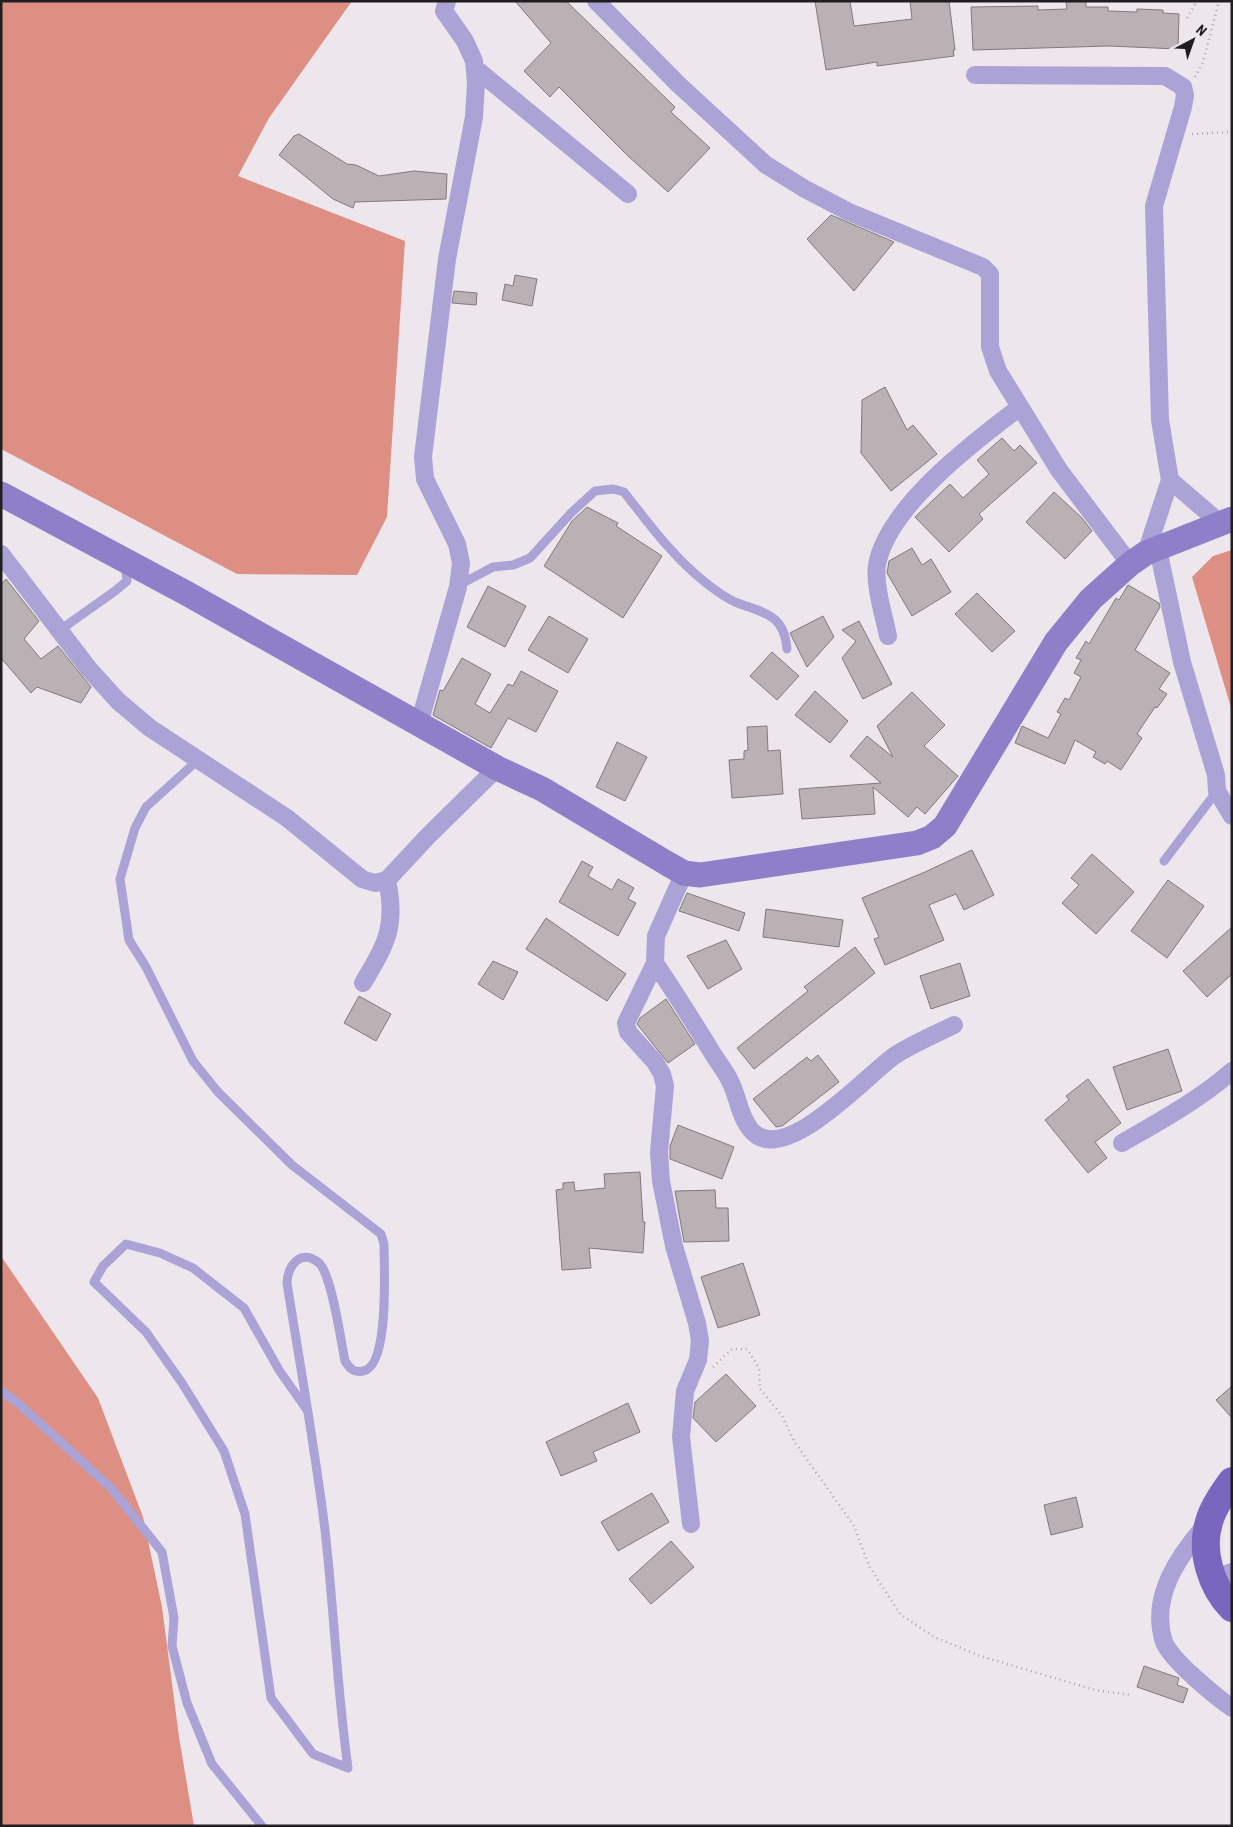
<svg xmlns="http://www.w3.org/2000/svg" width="1233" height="1827" font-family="'Roboto Condensed',sans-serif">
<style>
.forest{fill:#de8f83}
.building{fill:#bab1b4;stroke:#81797b}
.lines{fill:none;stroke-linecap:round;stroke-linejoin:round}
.path{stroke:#aca6ac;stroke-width:2.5;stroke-dasharray:1 4;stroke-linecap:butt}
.lane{stroke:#aba3d5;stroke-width:9}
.street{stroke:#aba3d5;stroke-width:18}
.secondary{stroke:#8d80c9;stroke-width:25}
.primary{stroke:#7966bf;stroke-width:28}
</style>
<rect width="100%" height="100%" fill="#ede6ed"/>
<path class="forest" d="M1,1H352L269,118L238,176L405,241L387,517L357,575L237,574L1,449Z
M1232,550V711L1192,577L1213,556Z
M1,1256L98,1398L143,1517L162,1607L179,1737L194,1826H1Z"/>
<path class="building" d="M515,1H566L675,107L671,112L710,148L668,192L628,156L559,87L550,97L524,71L551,43Z
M815,1H850L854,26L912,19L910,1H949L955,50H953L954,56L877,66V62L826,70Z
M1066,1H1086V7H1108V11L1137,12V9L1163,10V13L1179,14L1178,49L1109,46L973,50L971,7L1038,6V10L1067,9Z
M299,134L347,164L356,165L379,176L414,171L447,174L446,199L355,202L353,208L333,199L279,155L294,136Z
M831,215L894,242L854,291L807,239Z
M515,275L537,279L532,306L502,300L505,284L513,286Z
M454,291L477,293L476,305L452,303Z
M885,387L907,430L913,425L937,454L891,491L861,453L862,400Z
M1002,438L1014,451L1020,445L1037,463L979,514L983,519L949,552L915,517L950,484L963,498L989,474L977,460Z
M1054,492L1082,518L1092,531L1065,559L1026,522Z
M587,507L618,523L616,526L662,556L623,618L544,566L572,521Z
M912,548L922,565L931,559L951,592L912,616L887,573L889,561Z
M6,579L39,621L24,639L41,659L58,646L91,687L81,703L37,687L31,693L1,658V585Z
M1128,585L1159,603L1160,607L1135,650L1170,673L1159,689L1167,694L1157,708L1155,707L1137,734L1142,738L1121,770L1107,761L1105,764L1093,757L1096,752L1075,740L1065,764L1015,743L1022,726L1048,738L1061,714L1057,712L1065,698L1069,700L1081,677L1074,673L1081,660L1076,658L1086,641L1089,644L1116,598L1119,600Z
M488,586L526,606L505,647L467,627Z
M977,593L1015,631L992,652L955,614Z
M549,616L588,639L568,673L528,650Z
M823,616L834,637L807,667L790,633Z
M859,621L892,684L863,699L842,658L856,641L842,630Z
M772,652L799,676L777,700L750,676Z
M462,658L491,674L475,704L490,713L508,684L513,686L521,671L558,691L536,732L508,718L491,748L433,715L440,690L443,691Z
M815,691L848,721L830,743L795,715Z
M912,692L945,725L924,746L958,776L925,814L917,807L908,817L873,787L875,814L802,819L799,789L881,783L850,756L867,736L893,757L877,726Z
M767,726L768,751L780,750L783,794L732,798L729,760L744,759V751L748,750L747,727Z
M617,742L647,757L625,801L596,787Z
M972,850L994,895L964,910L956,894L929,905L944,940L885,965L874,939L879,937L862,898L925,872Z
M1092,854L1134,892L1096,934L1062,903L1079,885L1071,878Z
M582,861L593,867L588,876L612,890L618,879L634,888L628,899L636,903L618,936L559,902Z
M1168,880L1204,906L1167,958L1131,931Z
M687,893L745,913L739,931L679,911Z
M766,909L843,920L839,947L763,937Z
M546,918L626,974L607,1001L526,949Z
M1232,927V974L1207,997L1183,971Z
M726,940L742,969L708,989L687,956Z
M855,947L875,973L754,1069L737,1048L808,991L804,987Z
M493,961L518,972L503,1000L478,984Z
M960,963L970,996L931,1009L920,976Z
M359,996L391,1014L376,1041L344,1023Z
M666,999L695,1044L668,1063L637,1024L640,1018Z
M1168,1049L1182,1091L1127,1110L1113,1067Z
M818,1055L839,1082L782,1126L776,1127L753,1099L807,1057L811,1061Z
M1088,1079L1121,1123L1095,1142L1107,1158L1088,1173L1045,1120L1069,1100L1066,1096Z
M678,1125L734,1147L722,1179L670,1159V1146Z
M640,1172L643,1222H645L643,1253L589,1248L591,1268L562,1270L556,1190L563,1189V1183L574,1182L575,1191L605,1188L604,1174Z
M715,1190L716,1208H728L729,1241L684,1242L675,1191Z
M743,1263L760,1315L718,1328L701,1277Z
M726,1374L756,1406L716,1442L693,1418L695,1402Z
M1232,1386V1418L1216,1400Z
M628,1403L640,1432L593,1452L597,1461L561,1476L546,1442Z
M652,1493L669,1522L618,1551L601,1522Z
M1076,1497L1083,1527L1051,1535L1044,1505Z
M671,1541L694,1567L651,1604L629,1579Z
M1144,1666L1179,1678L1177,1685L1188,1689L1183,1703L1137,1687Z"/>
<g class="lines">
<path class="path" d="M1187,18L1197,1
M1195,77L1203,62L1219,1
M1192,134L1232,132
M713,1367L732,1349H747L759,1368L760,1389L782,1416L794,1441L854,1526L869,1566L900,1614L934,1637L980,1656L1095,1690L1132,1695"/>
<path class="lane" d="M459,585L493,567L513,565L530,558L572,512L595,491L613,489L624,492C649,524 674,558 706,583C715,590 726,598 735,602C763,613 784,613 787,649
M60,630L115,591L127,581L125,564
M198,760L146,807L135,828L120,879L129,940L146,967L193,1061L218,1092L292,1165L381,1234L384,1244C384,1267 390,1366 363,1371C354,1373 350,1369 345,1361C341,1342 332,1275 319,1263C301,1248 288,1265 287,1283C300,1365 315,1448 325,1530C334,1610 337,1689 348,1768L313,1754L271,1698L245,1514L224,1451L182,1383L146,1332L94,1282L103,1266L126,1244L160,1253L193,1268L244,1308L279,1370L307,1410
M1164,861L1217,791
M1,1391L19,1404L112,1489L162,1552L174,1618L172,1646L187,1703L212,1764L262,1826"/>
<path class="street" d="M596,1L678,84L766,165L805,189L849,212L983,267L990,274V347L998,371L1059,470L1130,564
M475,68L628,194
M975,75L1165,76L1183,87L1185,95L1183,107L1154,206L1160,420L1170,480L1146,553
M1170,480L1220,523
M1158,549L1182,662L1216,775L1217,791L1232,816
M1,554L89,669L118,701L150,728L287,818L362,879L375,883L387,880L427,837L497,768
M888,636C884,616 874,585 877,565C887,507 975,441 1020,407
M419,724L458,587L461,563L457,544L425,479L423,457L447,259L474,117L476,83L474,61L465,41L444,11L447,1
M684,873L656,936L655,963L626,1023L628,1032L655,1062L662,1074L665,1086L659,1152L661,1181L674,1246L697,1323L700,1341L698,1360L685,1391L681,1437L691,1524
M655,963C674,991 692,1020 710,1049C716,1060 725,1070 730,1081C738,1096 739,1116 751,1130C783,1169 867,1075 894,1056C912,1044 934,1035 954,1025
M363,983C386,944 397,927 387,880
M1122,1143C1160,1121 1199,1100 1232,1071
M1208,1522C1180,1554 1149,1596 1164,1642C1171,1660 1215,1696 1232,1708
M1213,1579L1232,1572"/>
<path class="secondary" d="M1,494L186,593L497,768L542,789L668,864L684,873L700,875L917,843L932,837L945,826L1056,642L1091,599L1130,564L1146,553L1232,519"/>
<path class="primary" d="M1232,1481C1223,1493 1213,1507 1209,1522C1200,1551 1211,1587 1232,1608"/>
</g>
<rect width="1233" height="1827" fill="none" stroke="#201e20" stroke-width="5"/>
<g transform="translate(1193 40) rotate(41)" stroke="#ede6ed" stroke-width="4" paint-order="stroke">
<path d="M0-4L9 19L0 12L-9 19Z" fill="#201e20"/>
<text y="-8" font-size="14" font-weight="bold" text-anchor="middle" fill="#201e20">N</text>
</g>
</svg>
